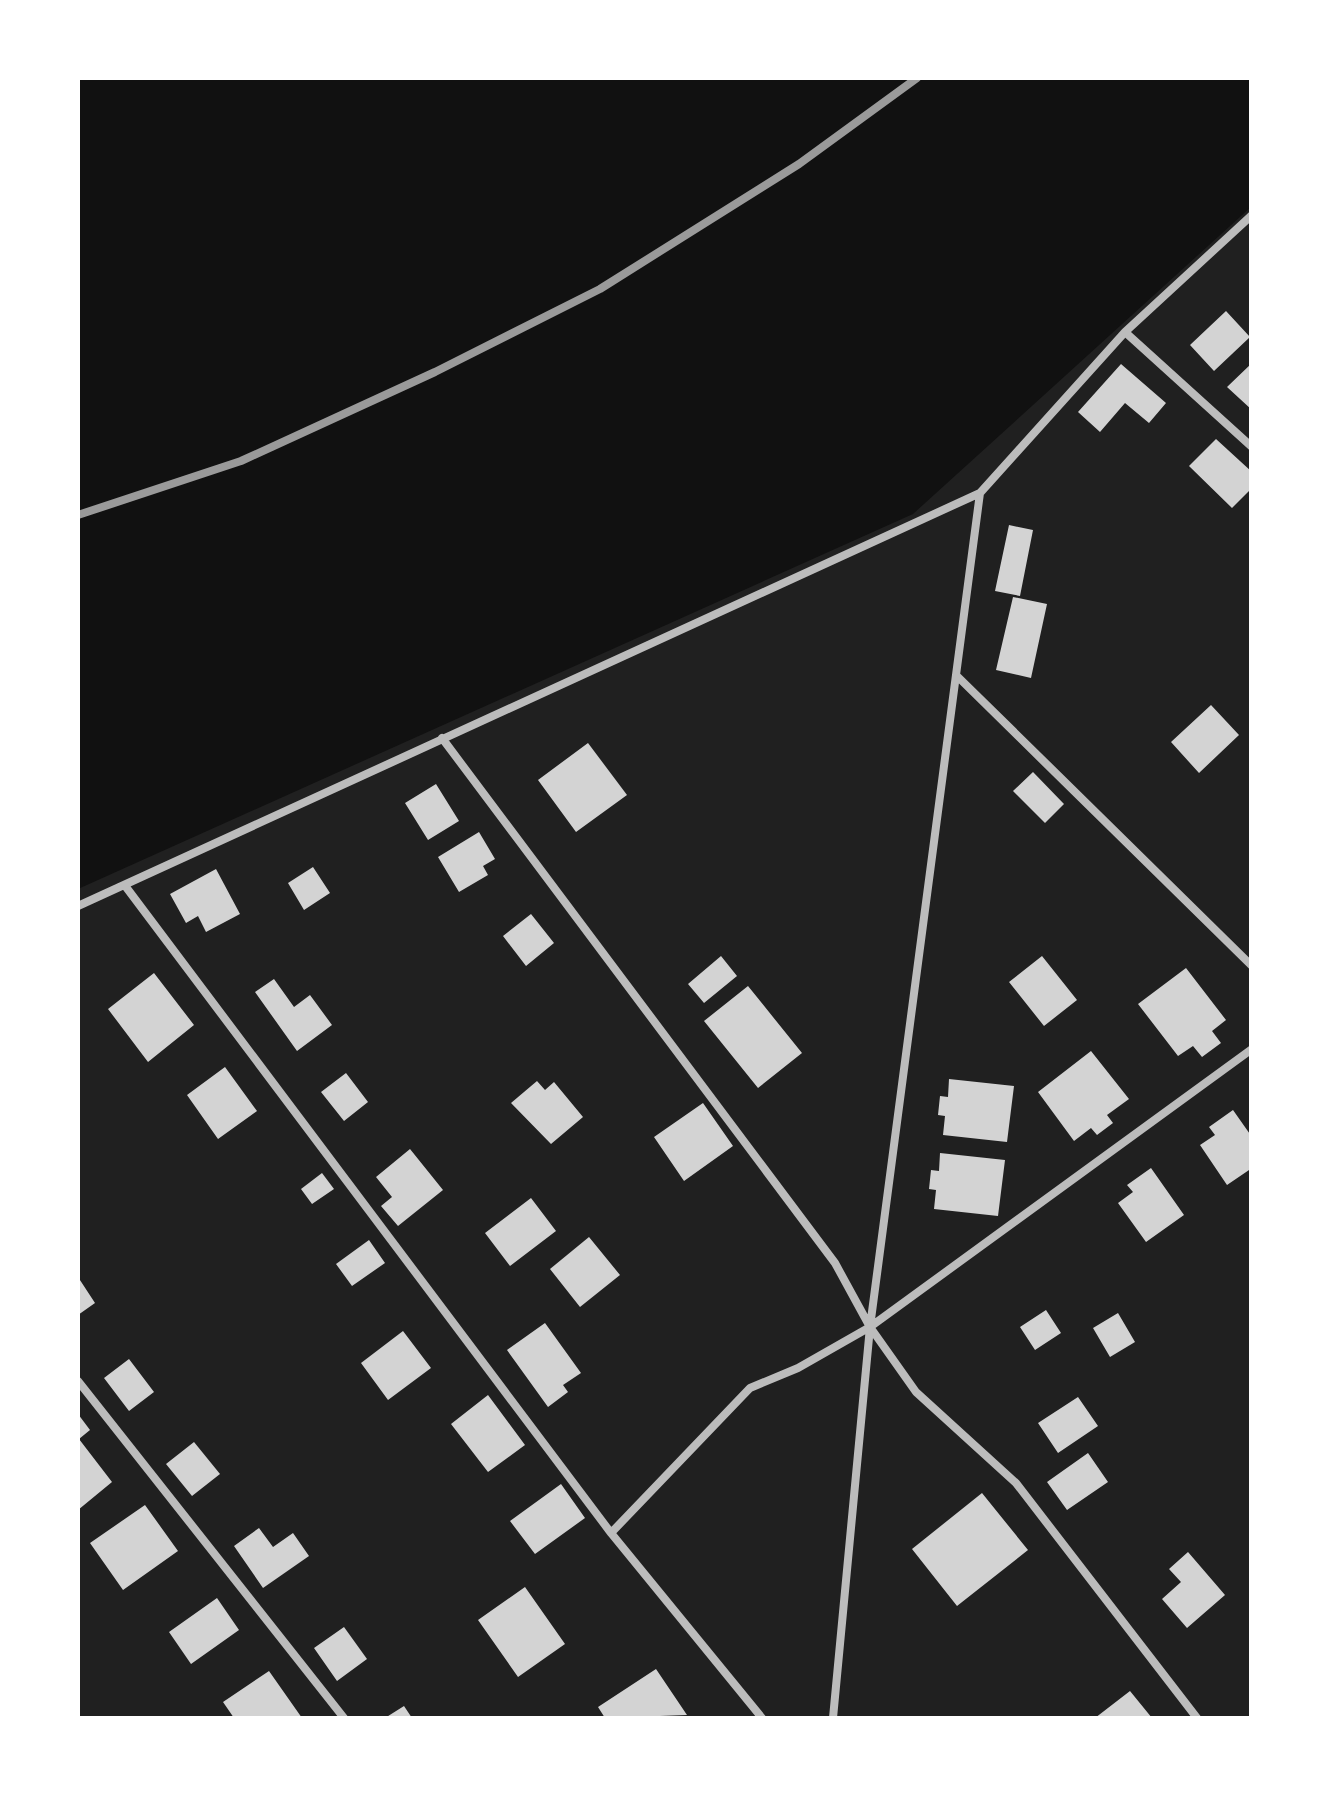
<svg xmlns="http://www.w3.org/2000/svg" width="1329" height="1796" font-family="'DM Sans',sans-serif">
<style>
.green{fill:#202020}
.building{fill:#d3d3d3}
.lines{fill:none;stroke-linecap:round;stroke-linejoin:round}
.service{stroke:#bcbcbc;stroke-width:8}
.rail{stroke:#9a9a9a;stroke-width:8}
</style>
<rect width="100%" height="100%" fill="#111"/>
<path class="green" d="M1251,207V1718H78V889L913,514Z"/>
<path class="building" d="M1226,311L1250,337L1214,371L1190,345Z
M1252,363V410L1227,387Z
M1121,364L1166,403L1149,423L1125,403L1100,432L1078,412Z
M1216,439L1252,472V488L1232,508L1189,466Z
M1009,525L1033,530L1020,596L995,591Z
M1013,597L1047,604L1031,678L996,670Z
M1211,705L1239,735L1199,773L1171,742Z
M588,743L627,795L576,832L538,780Z
M1033,772L1064,804L1045,823L1013,791Z
M436,784L459,821L428,840L405,803Z
M479,832L495,859L483,866L488,875L459,892L438,857Z
M313,867L330,893L304,910L288,883Z
M216,869L240,914L206,932L198,916L186,923L170,894Z
M531,914L554,943L526,966L503,936Z
M721,956L737,976L704,1003L688,984Z
M1042,956L1077,1000L1044,1026L1009,982Z
M1186,968L1226,1020L1212,1031L1221,1043L1202,1057L1193,1046L1178,1056L1138,1004Z
M154,973L194,1025L148,1062L108,1009Z
M274,979L294,1007L310,995L332,1025L297,1051L255,992Z
M748,986L802,1053L758,1088L704,1021Z
M1091,1051L1129,1099L1107,1115L1113,1123L1097,1135L1091,1128L1074,1141L1038,1092Z
M225,1067L257,1111L218,1139L187,1095Z
M346,1073L368,1102L344,1121L321,1092Z
M949,1079L1014,1086L1007,1142L943,1135L945,1116L938,1115L940,1096L948,1097Z
M537,1081L545,1090L554,1082L583,1117L551,1144L511,1103Z
M703,1103L733,1146L684,1181L654,1137Z
M1233,1110L1252,1137V1168L1227,1185L1200,1145L1215,1135L1209,1127Z
M410,1149L443,1190L398,1226L381,1206L392,1197L376,1177Z
M940,1153L1005,1160L998,1216L934,1209L936,1190L929,1189L931,1170L939,1171Z
M1151,1168L1184,1215L1146,1242L1118,1203L1133,1192L1127,1185Z
M322,1173L334,1189L312,1204L301,1189Z
M531,1198L556,1231L510,1266L485,1233Z
M589,1237L620,1275L580,1307L550,1269Z
M369,1240L385,1263L352,1286L336,1264Z
M78,1277L95,1303L78,1315Z
M1046,1310L1061,1333L1035,1350L1020,1327Z
M1118,1313L1135,1342L1110,1357L1093,1328Z
M545,1323L581,1373L563,1385L568,1392L548,1407L507,1350Z
M403,1331L431,1368L388,1400L361,1363Z
M129,1359L154,1392L129,1411L104,1378Z
M488,1395L525,1445L488,1472L451,1424Z
M1078,1397L1098,1426L1058,1453L1038,1423Z
M78,1414L90,1430L79,1439L112,1482L78,1510Z
M194,1442L220,1474L192,1496L166,1464Z
M1088,1453L1108,1482L1067,1510L1047,1482Z
M561,1484L585,1518L535,1554L510,1521Z
M982,1493L1028,1550L957,1606L912,1549Z
M145,1505L178,1551L123,1590L90,1543Z
M259,1528L273,1547L293,1533L309,1556L263,1588L234,1546Z
M1188,1552L1225,1595L1187,1628L1162,1599L1181,1582L1169,1569Z
M525,1587L565,1644L518,1677L478,1620Z
M217,1598L239,1630L191,1664L169,1632Z
M344,1627L367,1659L337,1681L314,1648Z
M656,1669L687,1715L605,1718L598,1707Z
M269,1671L302,1718H234L223,1702Z
M1130,1691L1152,1718H1095Z
M404,1706L412,1718H385Z"/>
<g class="lines">
<path class="service" d="M1125,332L1252,447
M958,677L1252,966
M442,738L835,1263L870,1327L916,1392L1016,1483L1197,1718
M126,887L611,1533L762,1718
M78,906L980,493
M78,1381L344,1718
M611,1533L750,1388L798,1368L870,1327L1252,1049
M833,1718L870,1327L980,493L1125,332L1252,215"/>
<path class="rail" d="M78,515L241,461L435,372L600,289L799,164L917,78"/>
</g>
<rect width="1329" height="1796" fill="none" stroke="#ffffff" stroke-width="160"/>
</svg>
